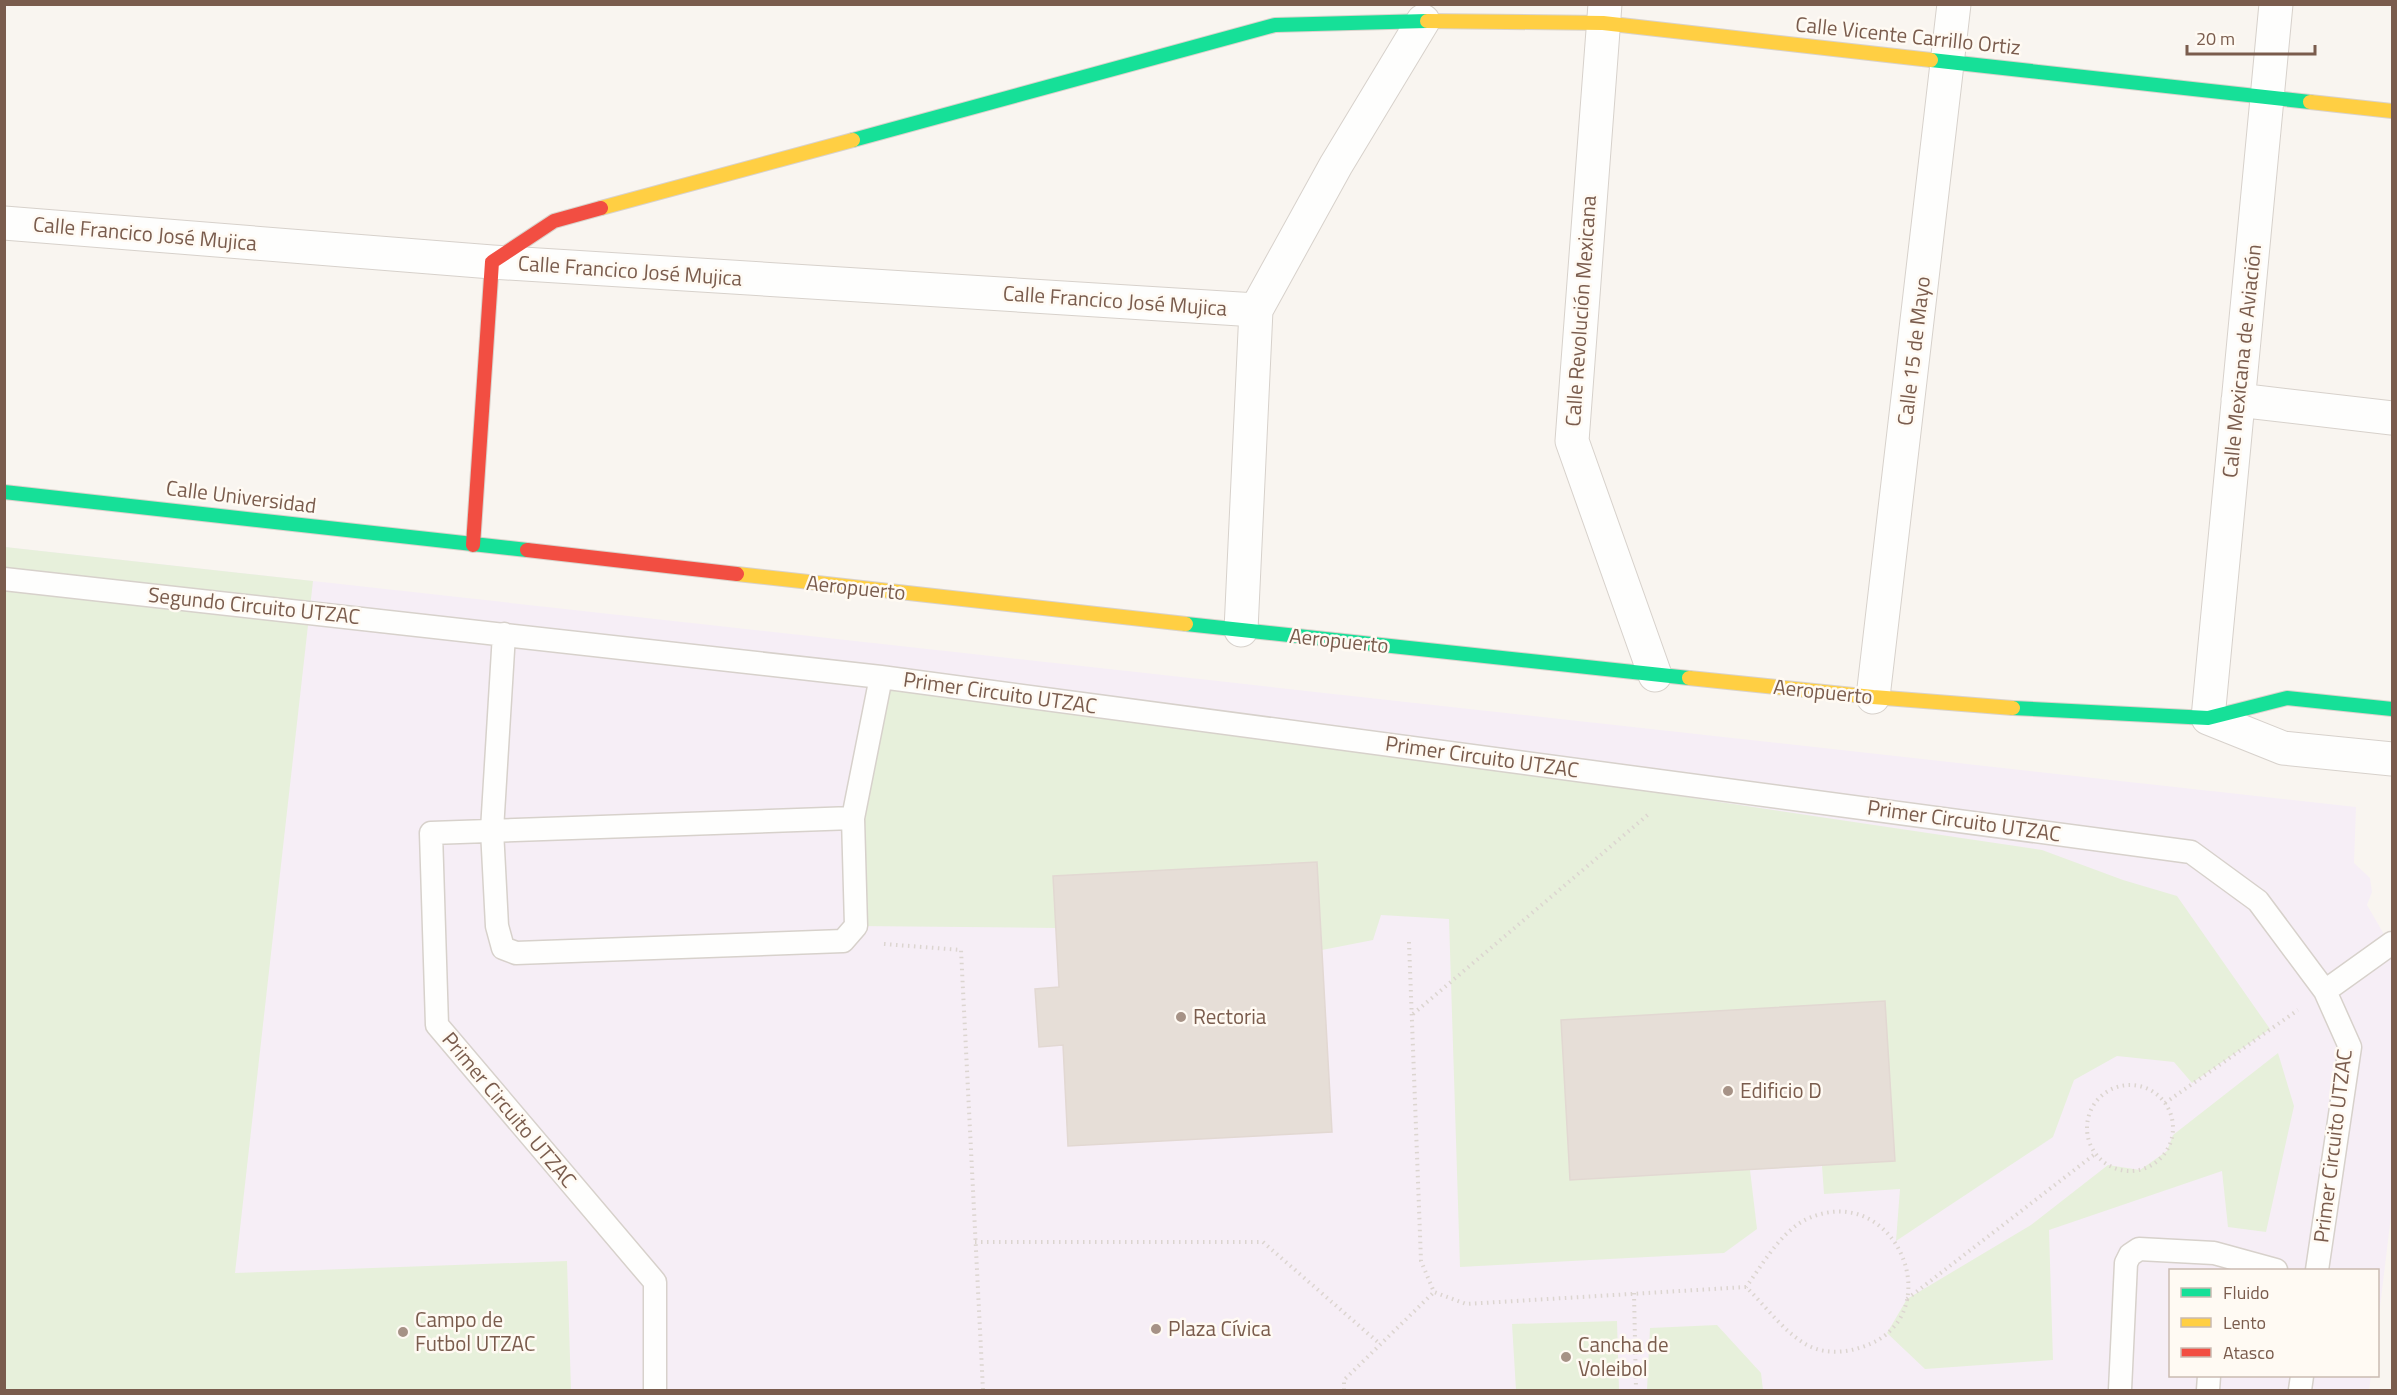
<svg xmlns="http://www.w3.org/2000/svg" width="2397" height="1395" font-family="'Titillium Web',sans-serif">
<style>
.education{fill:#f6eef6}
.green{fill:#e7f0db}
.building{fill:#e6ded7;stroke:#e2d8d2;stroke-width:1.5}
.lines{fill:none;stroke-linecap:round;stroke-linejoin:round}
.lane-casing{stroke:#d7d1cb;stroke-width:25}
.street-casing{stroke:#d7d1cb;stroke-width:35}
.fast-casing{stroke:#d9d2cb;stroke-width:16}
.slow-casing{stroke:#d9d2cb;stroke-width:16}
.jam-casing{stroke:#d9d2cb;stroke-width:16}
.path{stroke:#dcd5d0;stroke-width:4;stroke-dasharray:1.5 4.5;stroke-linecap:butt}
.lane{stroke:#fefefd;stroke-width:22}
.street{stroke:#fefefd;stroke-width:33}
.fast{stroke:#16e098;stroke-width:14}
.slow{stroke:#ffcf43;stroke-width:14}
.jam{stroke:#f24e42;stroke-width:14}
.poi-dot{fill:#a69286;stroke:#fffaf3;stroke-width:2}
.labels{text-anchor:middle;stroke-width:5;stroke-linejoin:round;paint-order:stroke}
.street-label{font-size:21px;fill:#7a5c4d;stroke:#fffaf3}
.poi-label{font-size:21px;fill:#7a5c4d;stroke:#fffaf3;text-anchor:start}
</style>
<rect width="100%" height="100%" fill="#f9f5f0"/>
<path class="education" d="M5,547L2356,807L2354,863L2370,878L2372,892L2367,905L2392,948V1208L2378,1323V1270H2170V1376H2371L2369,1390H5Z"/>
<path class="green" d="M5,547L313,581L235,1273L567,1261L571,1390H5Z
M881,677L2042,850L2123,880L2177,896L2270,1029L2192,1083L2174,1062L2117,1056L2074,1080L2053,1137L1896,1241L1900,1189L1824,1194L1822,1166L1750,1170L1757,1229L1724,1253L1460,1267L1449,919L1381,915L1373,940L1322,950L1317,862L1054,876L1056,928L856,926L853,818Z
M2278,1053L2294,1106L2266,1232L2228,1227L2222,1171L2049,1230L2053,1360L1925,1369L1887,1333L1907,1299L2031,1225L2108,1165L2140,1170L2167,1151L2173,1135Z
M1617,1321L1619,1390H1516L1512,1324Z
M1717,1325L1761,1373L1763,1390H1647L1650,1328Z"/>
<path class="building" d="M1317,862L1332,1132L1068,1146L1063,1045L1039,1047L1035,989L1059,987L1053,876Z
M1885,1001L1895,1161L1570,1180L1561,1020Z"/>
<g class="lines">
<g class="lane-casing">
<path id="lane" d="M4,579L881,677L2191,852L2258,901L2325,991
M504,634L492,830L497,926L503,948L516,953L843,941L856,926L853,818L881,677
M2317,1270L2350,1047L2325,991L2392,943
M655,1390V1282L437,1025L431,833L853,818
M2120,1390L2126,1263L2130,1255L2139,1249L2214,1253L2276,1270
M2208,1390L2209,1376
M2300,1390L2302,1376"/>
</g>
<g class="street-casing">
<path id="street" d="M1605,4L1572,441L1655,675
M2276,4L2208,718L2283,748L2392,759
M4,223L492,262L1256,310
M2238,400L2392,418
M1241,630L1256,310L1336,165L1423,21
M1873,697L1954,4"/>
</g>
<g class="fast-casing">
<path id="fast" d="M1931,60L2310,102
M853,140L1275,25L1427,21
M4,492L527,550
M1186,624L1689,678
M2013,708L2208,718L2287,698L2392,709"/>
</g>
<g class="slow-casing">
<path id="slow" d="M1427,21L1603,23L1931,60
M2310,102L2392,111
M601,208L853,140
M737,574L1186,624
M1689,678L1873,697L2013,708"/>
</g>
<g class="jam-casing">
<path id="jam" d="M473,545L492,262L554,221L601,208
M527,550L737,574"/>
</g>
<path class="path" d="M1409,942L1421,1261L1434,1292L1466,1304L1746,1287C1766,1306 1784,1333 1809,1346C1826,1354 1845,1353 1862,1347C1953,1318 1897,1178 1807,1219C1781,1231 1763,1264 1746,1287
M884,944L961,950L983,1390
M1413,1014L1650,813
M2087 1128a43 43 0 1 1 86 0a43 43 0 1 1-86 0Z
M2165,1103L2298,1010
M975,1242H1263L1380,1344
M1634,1293L1636,1390
M1907,1299L2095,1154
M1344,1390V1380L1434,1292"/>
<use href="#lane" class="lane"/>
<use href="#street" class="street"/>
<use href="#fast" class="fast"/>
<use href="#slow" class="slow"/>
<use href="#jam" class="jam"/>
</g>
<g class="poi-dot">
<circle cx="1181" cy="1017" r="6"/>
<circle cx="1728" cy="1091" r="6"/>
<circle cx="1156" cy="1329" r="6"/>
<circle cx="403" cy="1332" r="6"/>
<circle cx="1566" cy="1357" r="6"/>
</g>
<g class="labels">
<g class="street-label">
<text transform="translate(1908 36) rotate(6)" y="7">Calle Vicente Carrillo Ortiz</text>
<text transform="translate(145 234) rotate(5)" y="7">Calle Francico José Mujica</text>
<text transform="translate(630 271) rotate(4)" y="7">Calle Francico José Mujica</text>
<text transform="translate(1115 301) rotate(4)" y="7">Calle Francico José Mujica</text>
<text transform="translate(1581 311) rotate(-86)" y="7">Calle Revolución Mexicana</text>
<text transform="translate(1914 351) rotate(-83)" y="7">Calle 15 de Mayo</text>
<text transform="translate(2242 361) rotate(-84)" y="7">Calle Mexicana de Aviación</text>
<text transform="translate(241 497) rotate(7)" y="7">Calle Universidad</text>
<text transform="translate(856 588) rotate(6)" y="7">Aeropuerto</text>
<text transform="translate(254 606) rotate(6)" y="7">Segundo Circuito UTZAC</text>
<text transform="translate(1339 641) rotate(6)" y="7">Aeropuerto</text>
<text transform="translate(1823 692) rotate(6)" y="7">Aeropuerto</text>
<text transform="translate(1000 693) rotate(8)" y="7">Primer Circuito UTZAC</text>
<text transform="translate(1482 757) rotate(8)" y="7">Primer Circuito UTZAC</text>
<text transform="translate(1964 821) rotate(8)" y="7">Primer Circuito UTZAC</text>
<text transform="translate(509 1110) rotate(50)" y="7">Primer Circuito UTZAC</text>
<text transform="translate(2333 1146) rotate(-83)" y="7">Primer Circuito UTZAC</text>
</g>
<g class="poi-label">
<text x="1193" y="1024">Rectoria</text>
<text x="1740" y="1098">Edificio D</text>
<text x="415" y="1327">Campo de<tspan x="415" dy="24">Futbol UTZAC</tspan></text>
<text x="1168" y="1336">Plaza Cívica</text>
<text x="1578" y="1352">Cancha de<tspan x="1578" dy="24">Voleibol</tspan></text>
</g>
</g>
<rect width="2397" height="1395" fill="none" stroke="#7a5c4d" stroke-width="12"/>
<rect x="2169" y="1269" width="210" height="108" fill="#fffaf3" stroke="#cabbb1" stroke-width="1.5"/>
<rect x="2181" y="1288" width="30" height="9" fill="#16e098" stroke="#cabbb1" stroke-width="1.5"/>
<text x="2223" y="1299" font-size="18" fill="#7a5c4d">Fluido</text>
<rect x="2181" y="1318" width="30" height="9" fill="#ffcf43" stroke="#cabbb1" stroke-width="1.5"/>
<text x="2223" y="1329" font-size="18" fill="#7a5c4d">Lento</text>
<rect x="2181" y="1348" width="30" height="9" fill="#f24e42" stroke="#cabbb1" stroke-width="1.5"/>
<text x="2223" y="1359" font-size="18" fill="#7a5c4d">Atasco</text>
<path d="M2187 45v9h128v-9" fill="none" stroke="#7a5c4d" stroke-width="3"/>
<text x="2196" y="45" font-size="18" fill="#7a5c4d" stroke="#fffaf3" stroke-width="4.5" paint-order="stroke">20 m</text>
</svg>
